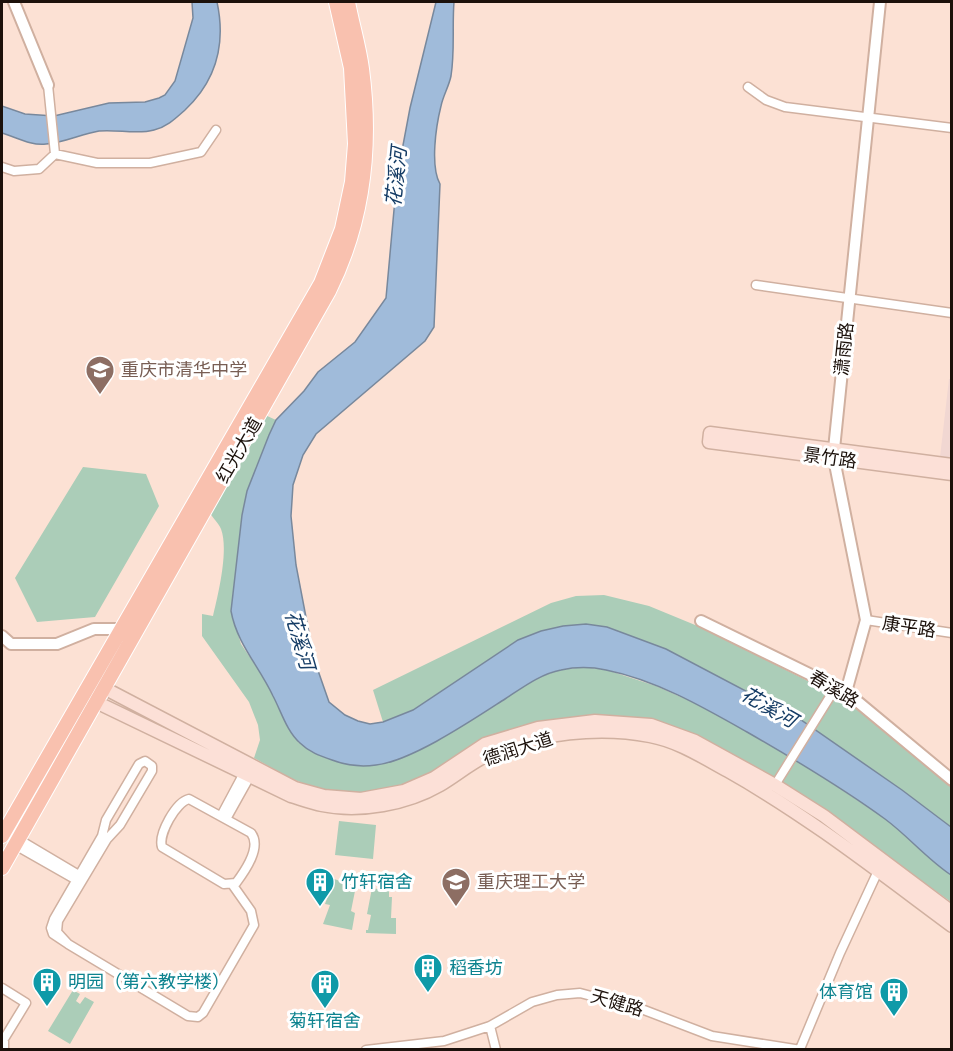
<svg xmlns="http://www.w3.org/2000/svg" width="953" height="1051" font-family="'Nunito Sans','Noto Sans SC',sans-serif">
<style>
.commercial{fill:#f1d7d2}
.green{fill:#abcdb8}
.water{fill:#a0bbda;stroke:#78889c;stroke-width:1.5}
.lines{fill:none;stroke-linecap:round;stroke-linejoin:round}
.minor-casing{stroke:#d0b0a0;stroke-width:11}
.tertiary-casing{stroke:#d0b0a0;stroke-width:14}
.secondary-casing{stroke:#d0b0a0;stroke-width:15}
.primary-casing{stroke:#fff;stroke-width:16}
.minor{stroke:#fff;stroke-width:8}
.tertiary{stroke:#fff;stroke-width:10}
.secondary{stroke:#fce0d7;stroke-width:12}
.primary{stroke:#f9c1af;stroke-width:14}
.labels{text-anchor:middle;stroke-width:6;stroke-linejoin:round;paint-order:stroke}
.street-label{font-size:18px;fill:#1c110b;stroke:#fff}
.education-label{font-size:18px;fill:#785e54;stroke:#fff;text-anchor:start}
.culture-label{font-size:18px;fill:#0d838f;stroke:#fff;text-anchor:start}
.water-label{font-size:20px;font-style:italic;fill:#163d66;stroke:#fff}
</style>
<rect width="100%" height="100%" fill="#fce1d4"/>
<path class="commercial" d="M949,379H951V459L940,457Z"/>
<path class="green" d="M265,415L276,420L247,491L242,515L231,611L241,644L266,681L289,727L299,743L435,741L537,678L560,670L584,667L607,670L656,686L706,708L797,760L887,820L951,875V902L827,813L774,778L594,717L401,786L360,794L325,792L290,778L254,758L260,740L258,725L249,702L202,636V614L213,616C218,595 229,550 221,529C219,524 213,518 210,513Z
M83,467L146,474L159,506L95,617L37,622L15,578Z
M604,595L649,606L700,627L846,700L951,786V827L902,790L801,720L666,649L586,624L541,631L518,640L413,710L383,722L373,690L551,603L576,596Z
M339,821L376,825L373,859L335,855Z
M334,879L356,886L351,911L355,913L352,930L323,924L330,905L325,904Z
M372,888L389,891V897H392L391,918H396V934L366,933V930H368L371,915L367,914Z
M73,990L80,994L76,1001L80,1004L85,997L94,1002L70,1044L48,1031Z"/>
<path class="water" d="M192,2H217C226,44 217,80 185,110C176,118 167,127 154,130C137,135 117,129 99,131C81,134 63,143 46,144C31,146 16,137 2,133V106L25,114L54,116L109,103L145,102L159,98L165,95L175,81L193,18Z
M436,2H454C452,26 455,51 451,76C449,86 443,96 441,106C436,126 430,166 440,184L434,327L425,341L316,434L303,455L293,485L291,516L296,565L314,659L329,702L345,715L358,721L370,724L383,722L413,710L518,640L541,631L563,626L586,624L607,627L666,649L801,720L902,790L951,827V875C927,859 908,836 885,819C841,787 794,759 747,732C703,707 656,680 606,670C592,667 575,667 561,670C540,674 522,688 505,699C474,719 412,761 376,765C362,767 345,765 332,760C320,756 309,752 300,743C287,732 281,711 273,696C259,666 237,644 231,611L242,515L247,491L269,435L276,420L304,391L318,372L355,342L386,298L397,177L410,108Z"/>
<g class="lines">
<g class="minor-casing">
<path id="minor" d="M48,85L55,154
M748,87L766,100L785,107L952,128
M2,167L14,171L39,169L55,154L97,163H150L201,152L216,130
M756,285L952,313
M866,620L952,633
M145,761L152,766V771L120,825L107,839L58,921L57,932L68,944L53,934L51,928L54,919L102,836L106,820L139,764Z
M775,785L836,687
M189,799L251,833C262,847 245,871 236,883L224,884L162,847C158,834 176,802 189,799Z
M221,816L244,773
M226,819L250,776
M18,839L82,877
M15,845L80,882
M68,944L188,1016L198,1017L203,1013L254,925L251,911L232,884
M2,988L26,1003L4,1039V1050
M490,1026L496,1050
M800,1049L840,953L878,871
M366,1050L444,1041L490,1026L532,1002L557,995L580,993L644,1010L712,1036L801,1050"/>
</g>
<g class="tertiary-casing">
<path id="tertiary" d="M14,2L48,85
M701,621L846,692L952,780
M2,636L11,644H57L94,629H121
M846,692L866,620L834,459V449L880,2"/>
</g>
<g class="secondary-casing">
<path id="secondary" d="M952,465L710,433L709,442L952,474
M104,688L295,788L324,796L361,799L404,791L434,778L485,744L538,728L595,721L651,725L695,741L775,785L824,816L952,912
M96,702L291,796C301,799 312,803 322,805C360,813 407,804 440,785C457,775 473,761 490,754C540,733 598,726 650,736C678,741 704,758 728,771C808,816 879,872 952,926"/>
</g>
<g class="primary-casing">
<path id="primary" d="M2,836L321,283L342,229L352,182L355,144L351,68L336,2
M2,868L329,291C364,221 372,146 362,69C359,46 352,24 348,2"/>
</g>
<use href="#minor" class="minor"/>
<use href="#tertiary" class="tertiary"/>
<use href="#secondary" class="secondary"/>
<use href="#primary" class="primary"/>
</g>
<defs>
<g id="school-pin" transform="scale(1.5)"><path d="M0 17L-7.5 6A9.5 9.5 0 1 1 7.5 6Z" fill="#8d6e63" stroke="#fff"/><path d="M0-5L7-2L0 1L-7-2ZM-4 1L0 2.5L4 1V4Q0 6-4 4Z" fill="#fff"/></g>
<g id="building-pin" transform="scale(1.5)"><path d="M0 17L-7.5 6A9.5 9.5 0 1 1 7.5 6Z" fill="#0f9aa8" stroke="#fff"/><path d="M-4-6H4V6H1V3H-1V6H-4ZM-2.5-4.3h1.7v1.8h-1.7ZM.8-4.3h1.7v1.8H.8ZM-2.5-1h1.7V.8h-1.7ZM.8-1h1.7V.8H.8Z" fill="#fff"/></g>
<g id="university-pin" transform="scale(1.5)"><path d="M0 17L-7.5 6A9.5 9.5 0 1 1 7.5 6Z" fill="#8d6e63" stroke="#fff"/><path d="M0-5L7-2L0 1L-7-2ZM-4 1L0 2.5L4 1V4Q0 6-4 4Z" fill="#fff"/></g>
</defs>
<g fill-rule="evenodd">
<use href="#school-pin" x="100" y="370"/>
<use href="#building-pin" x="320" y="882"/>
<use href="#university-pin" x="456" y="882"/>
<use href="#building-pin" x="428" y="968"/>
<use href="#building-pin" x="47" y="982"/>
<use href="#building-pin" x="325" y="984"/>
<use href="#building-pin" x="894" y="992"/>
</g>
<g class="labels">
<g class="street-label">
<text transform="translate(844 349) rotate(-84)" y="6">潇雨路</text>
<text transform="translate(239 450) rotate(-60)" y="6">红光大道</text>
<text transform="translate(830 458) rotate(8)" y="6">景竹路</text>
<text transform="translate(909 627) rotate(9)" y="6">康平路</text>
<text transform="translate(834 689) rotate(31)" y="6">春溪路</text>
<text transform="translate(518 749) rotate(-18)" y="6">德润大道</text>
<text transform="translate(617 1003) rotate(16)" y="6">天健路</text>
</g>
<g class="education-label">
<text x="121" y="376">重庆市清华中学</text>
<text x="477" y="888">重庆理工大学</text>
</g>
<g class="culture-label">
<text x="341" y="888">竹轩宿舍</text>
<text x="449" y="974">稻香坊</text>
<text x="68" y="988">明园（第六教学楼）</text>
<text x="873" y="998" text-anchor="end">体育馆</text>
<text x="325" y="1027" text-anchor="middle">菊轩宿舍</text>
</g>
<g class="water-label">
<text transform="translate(396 177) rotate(-84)" y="7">花溪河</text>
<text transform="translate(300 640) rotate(74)" y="7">花溪河</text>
<text transform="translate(769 707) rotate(30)" y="7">花溪河</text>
</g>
</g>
<rect width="953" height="1051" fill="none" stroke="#1c110b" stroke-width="6"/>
</svg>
